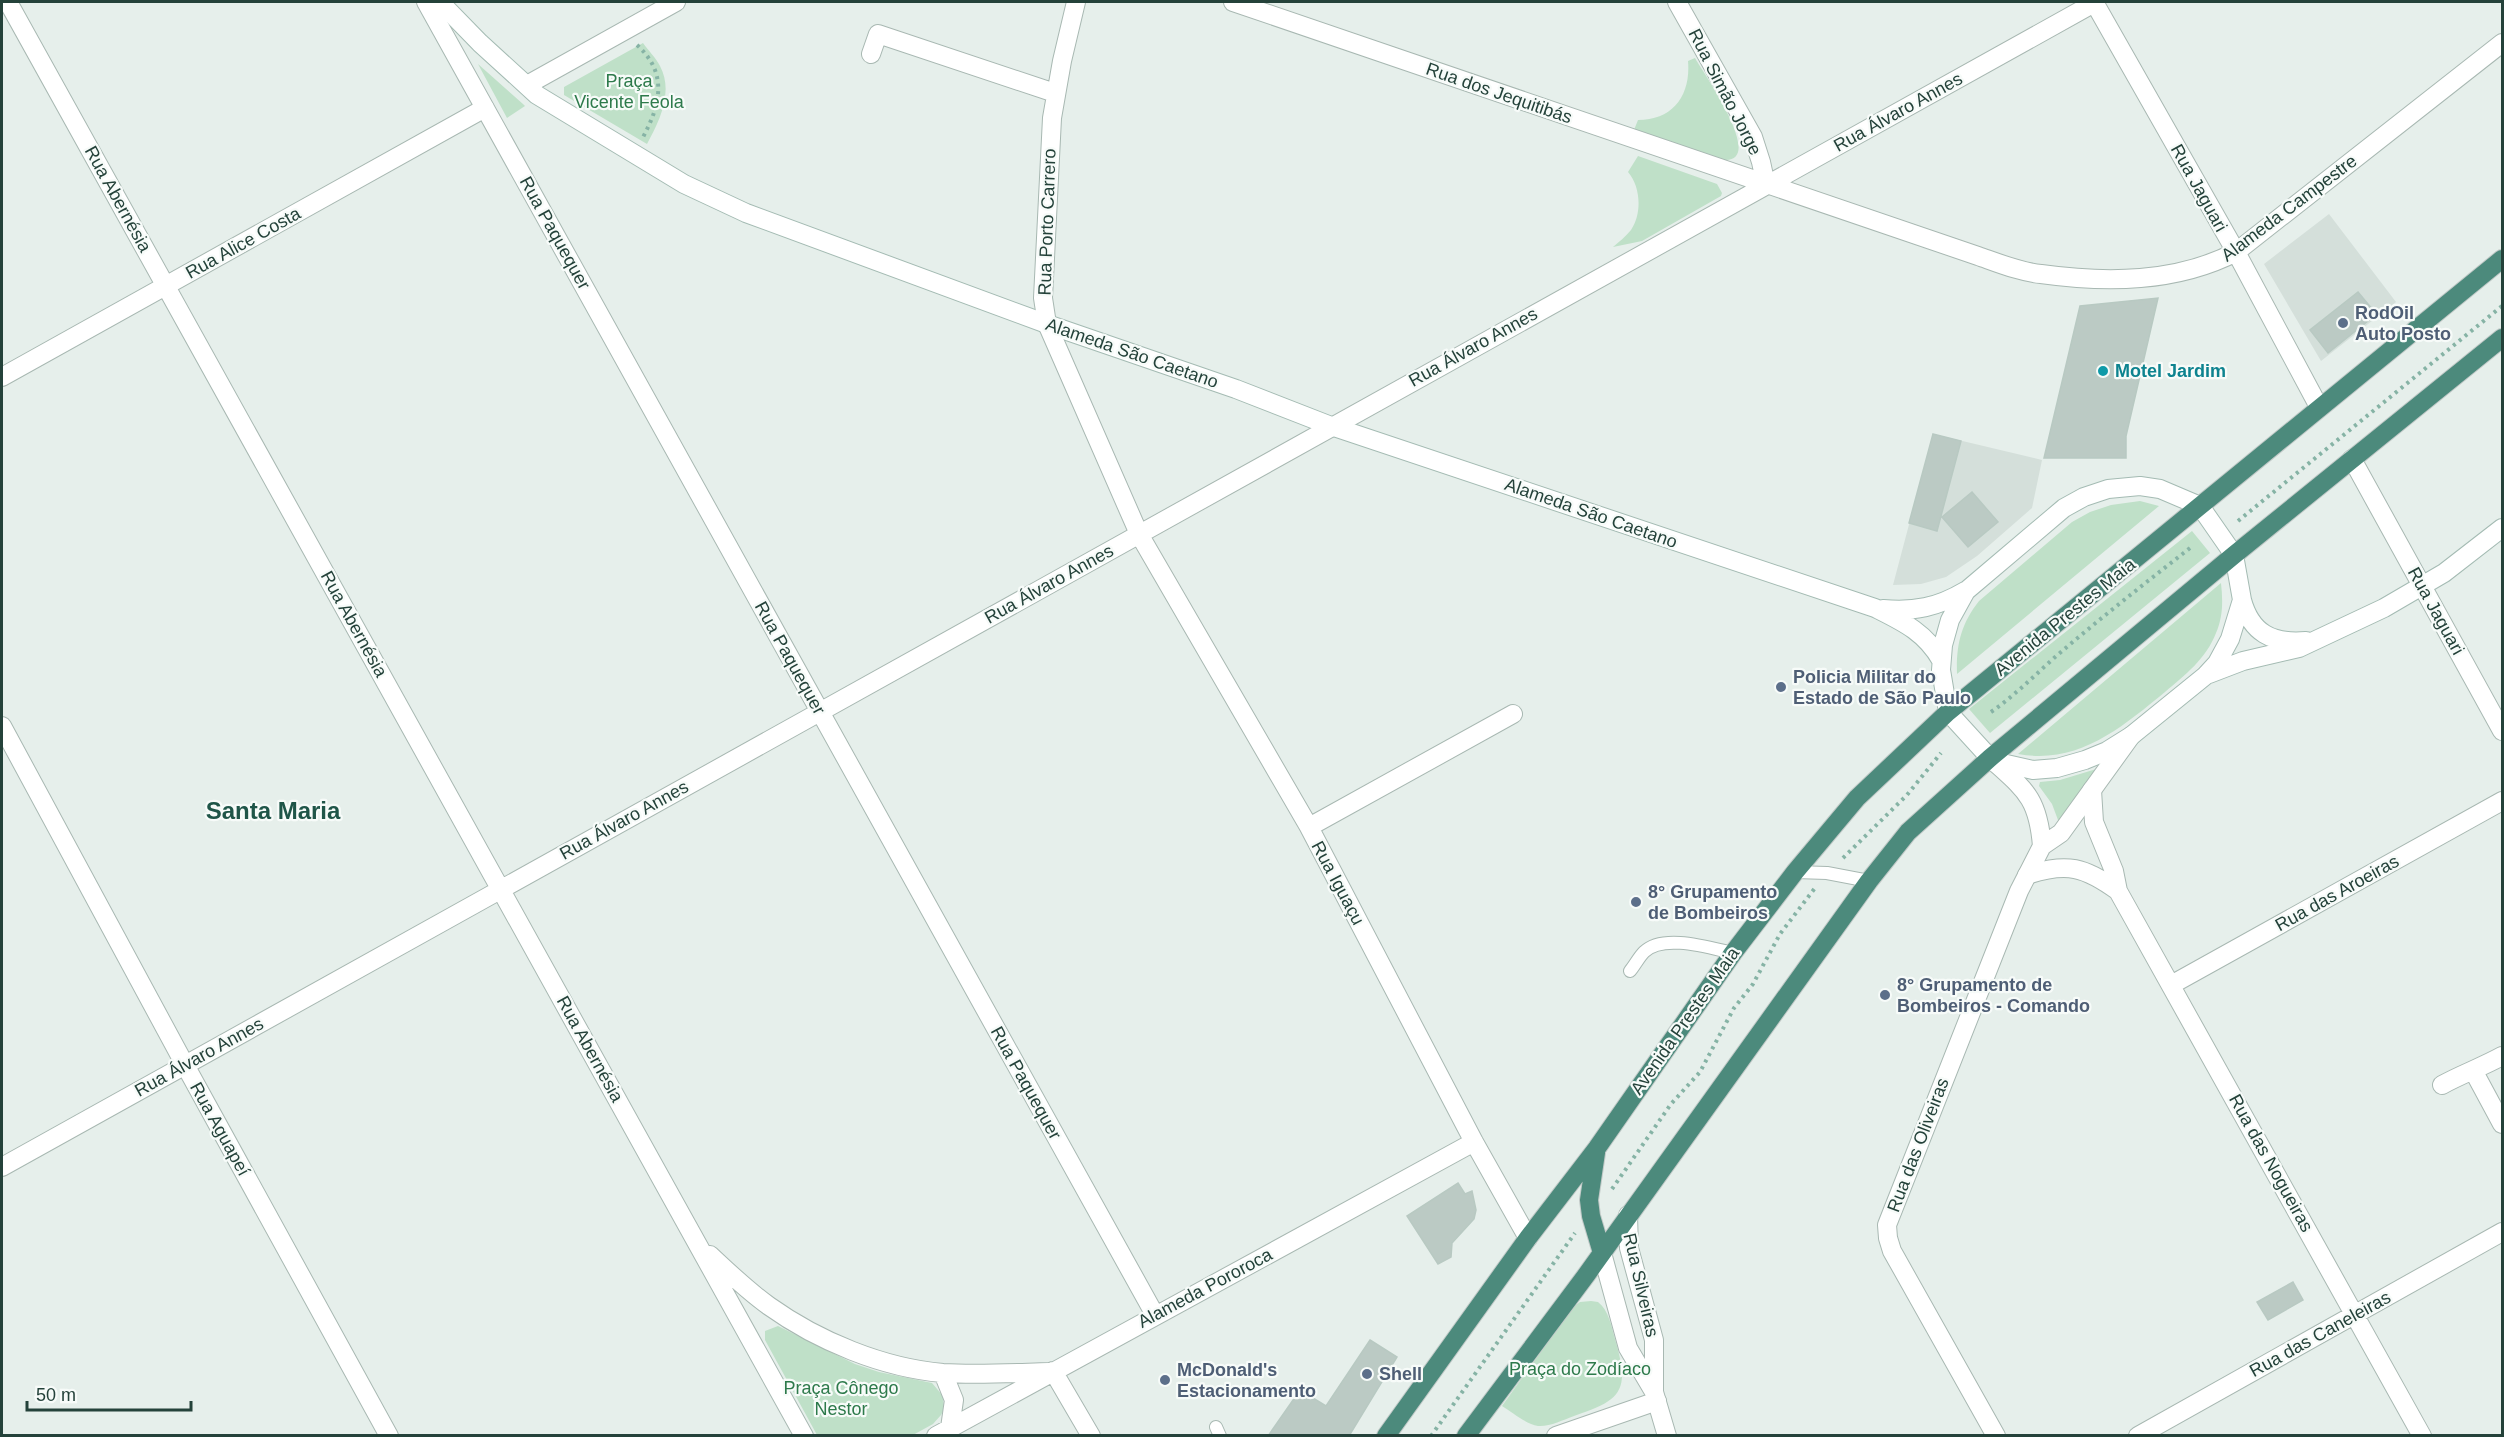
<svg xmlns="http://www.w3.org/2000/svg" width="2504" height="1437" font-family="Helvetica,sans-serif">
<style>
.built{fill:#d4dfda}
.green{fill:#bfe0c8}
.building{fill:#bbcac4;stroke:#b8c9c2;stroke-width:1.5}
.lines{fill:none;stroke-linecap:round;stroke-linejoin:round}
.service-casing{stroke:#a8b8b2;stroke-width:14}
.minor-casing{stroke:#a8b8b2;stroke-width:20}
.tertiary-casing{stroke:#a8b8b2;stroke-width:20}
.secondary-casing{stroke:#a4bbb3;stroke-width:20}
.trunk-casing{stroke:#c2cac8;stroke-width:20}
.path{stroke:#86b3a5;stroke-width:4;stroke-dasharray:3 4.5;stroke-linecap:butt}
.service{stroke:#fff;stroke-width:12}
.minor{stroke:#fff;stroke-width:18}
.tertiary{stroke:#fff;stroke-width:18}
.secondary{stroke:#fff;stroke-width:18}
.trunk{stroke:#4c8a7c;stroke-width:18}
.service-dot{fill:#5c6f8a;stroke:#f7fbf9;stroke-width:2}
.culture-dot{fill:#0f9aa8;stroke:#f7fbf9;stroke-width:2}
.labels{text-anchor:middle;stroke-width:4.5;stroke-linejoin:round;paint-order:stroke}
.park-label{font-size:18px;fill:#2d7a4b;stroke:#f7fbf9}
.street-label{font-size:18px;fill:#24423a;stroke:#f7fbf9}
.service-label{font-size:18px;font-weight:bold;fill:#4e5e75;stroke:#f7fbf9;text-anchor:start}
.culture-label{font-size:18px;font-weight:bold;fill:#0d838f;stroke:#f7fbf9;text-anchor:start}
.district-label{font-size:24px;font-weight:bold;fill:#1f5548;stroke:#f7fbf9}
</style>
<rect width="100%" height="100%" fill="#e6efeb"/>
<path class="built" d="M2329,214L2396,302L2321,361L2264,264Z
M1933,434L2042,460L2032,508L1977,556L1946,577L1921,584L1893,585Z"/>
<path class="green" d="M643,43C648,50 656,58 660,66C674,92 659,122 647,144L564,95V87Z
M1695,58C1704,74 1772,170 1718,159L1634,130L1638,120C1673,120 1691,95 1688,61Z
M478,64L523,104L525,106L507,118Z
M1638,156L1717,184L1722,193L1721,196L1642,241L1613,247C1619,242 1626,236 1631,230C1642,214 1641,187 1628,172Z
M2140,501L2159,506L1957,674C1956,645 1961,624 1979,601L2072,522L2090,512L2111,505Z
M2192,531L2210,553L1990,733L1969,709Z
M2221,583C2223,601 2223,617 2216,633C2206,659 2185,675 2165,692C2121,728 2078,765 2018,754Z
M2103,767L2061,828L2052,804L2039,786L2040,782L2060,780Z
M1591,1301L1598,1302C1609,1311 1611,1325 1615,1339C1630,1390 1623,1400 1574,1416C1563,1420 1549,1427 1538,1426C1526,1424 1512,1412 1502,1406L1573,1307L1580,1302Z
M778,1326L855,1364L879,1372L932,1383L943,1396L944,1409L941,1415L933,1424L913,1435H817L765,1340V1331Z"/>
<path class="building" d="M2358,292L2373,310V317L2328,353L2310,330Z
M2158,298L2126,436V458H2044L2080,306Z
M1933,434L1961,441L1937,531L1909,523Z
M1972,492L1998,522L1968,547L1942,517Z
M1458,1183L1465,1194L1472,1191L1476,1210L1474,1219L1452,1243L1451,1257L1438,1264L1407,1216Z
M2293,1282L2303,1300L2268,1320L2257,1302Z
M1370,1340L1397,1357L1349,1436H1268L1300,1390L1326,1406Z"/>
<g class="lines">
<g class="service-casing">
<path id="service" d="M1795,872L1827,873L1869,881
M1630,971C1635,965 1639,957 1644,952C1663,933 1710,948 1733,953
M1216,1427L1220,1436"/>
</g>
<g class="minor-casing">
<path id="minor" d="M8,2L804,1436
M426,2L1155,1315
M1076,2L1062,61L1052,118L1043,298L1047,324L1139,534L1309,827L1474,1142L1528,1238
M1233,2L1978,256C1998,263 2020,272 2041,274C2106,283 2176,283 2236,252L2502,43
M1677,2L1753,137L1761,162L1766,185
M2094,2L2236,252L2319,407
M871,54L878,34L1055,93
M527,85L676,2
M2,377L485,108
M2352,459L2502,731
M2,726L185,1065L389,1436
M2092,790L2094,822L2114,871L2118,891L2422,1436
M1309,827L1513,714
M2027,875C2067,862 2085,867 2118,891
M2171,985L2502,801
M2474,1072L2502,1124
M2442,1085C2462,1074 2482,1067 2502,1056
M2,1167L2096,2
M710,1255C729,1273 748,1291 769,1306C818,1341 883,1368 943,1373C978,1375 1014,1373 1049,1372
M1053,1371L1091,1436
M943,1373L954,1400L950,1428
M936,1436L1474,1142
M1556,1436L1657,1401
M2138,1436L2502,1232"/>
</g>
<g class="tertiary-casing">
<path id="tertiary" d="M1990,758C2025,790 2038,797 2042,846
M1628,1215L1629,1248L1654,1340V1390
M1602,1253L1628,1348L1654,1392L1667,1436
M1996,1436L1892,1251L1888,1238L1887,1225L2019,891L2042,846L2061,833L2131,736"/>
</g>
<g class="secondary-casing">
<path id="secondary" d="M440,2L480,43L537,95L684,184L746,213L1047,324L1236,389L1331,426L1875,608C1903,622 1925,632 1941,660
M2140,486L2160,489L2200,506L2234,555L2242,600L2230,639L2217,663L2205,676L2131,736L2107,751L2085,760L2057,768L2033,770L2002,763L1990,758L1948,712L1941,670L1943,645L1950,620L1966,591L2064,508L2084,497L2108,489Z
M2242,600C2251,633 2272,644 2306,641
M1883,609C1914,612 1938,607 1965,591
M2209,674L2243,661L2299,648L2384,608L2444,573L2502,528"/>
</g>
<g class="trunk-casing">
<path id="trunk" d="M1596,1153L1589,1200L1591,1216L1602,1253
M1386,1436L1528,1238L1597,1148L1733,953L1795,872L1857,798L1948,712L2502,259
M1466,1436L1587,1274L1869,881L1908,832L1990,758L2234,555L2502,338"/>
</g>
<path class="path" d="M637,45C669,74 660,106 642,139
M2238,521L2502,306
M1991,712C2014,696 2033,677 2054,658C2098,620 2144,584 2190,548
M1843,858L1907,795L1941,753
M1612,1189L1671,1104L1700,1072L1734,1008L1753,984L1780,934L1815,888
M1431,1436L1575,1233"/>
<use href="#service" class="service"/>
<use href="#minor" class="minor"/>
<use href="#tertiary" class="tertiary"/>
<use href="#secondary" class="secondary"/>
<use href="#trunk" class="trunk"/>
</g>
<g class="service-dot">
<circle cx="2343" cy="323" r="6"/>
<circle cx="1781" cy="687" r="6"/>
<circle cx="1636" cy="902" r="6"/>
<circle cx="1885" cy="995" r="6"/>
<circle cx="1367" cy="1374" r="6"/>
<circle cx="1165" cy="1380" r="6"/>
</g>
<circle class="culture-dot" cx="2103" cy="371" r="6"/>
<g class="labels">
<g class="park-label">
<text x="629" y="87">Praça<tspan x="629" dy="21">Vicente Feola</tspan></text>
<text x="1580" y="1375">Praça do Zodíaco</text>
<text x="841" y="1394">Praça Cônego<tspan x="841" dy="21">Nestor</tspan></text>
</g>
<g class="street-label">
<text transform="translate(1725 92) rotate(63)" y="6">Rua Simão Jorge</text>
<text transform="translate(1499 93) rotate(19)" y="6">Rua dos Jequitibás</text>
<text transform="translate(1898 112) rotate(-29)" y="6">Rua Álvaro Annes</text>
<text transform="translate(2199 188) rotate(61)" y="6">Rua Jaguari</text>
<text transform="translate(118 199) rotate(61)" y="6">Rua Abernésia</text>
<text transform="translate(2289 208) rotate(-37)" y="6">Alameda Campestre</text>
<text transform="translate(1047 222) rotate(-88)" y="6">Rua Porto Carrero</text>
<text transform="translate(555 233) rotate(61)" y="6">Rua Paquequer</text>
<text transform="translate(243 243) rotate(-29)" y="6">Rua Alice Costa</text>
<text transform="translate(1473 347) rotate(-29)" y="6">Rua Álvaro Annes</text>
<text transform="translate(1132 353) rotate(19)" y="6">Alameda São Caetano</text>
<text transform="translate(1591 513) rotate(19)" y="6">Alameda São Caetano</text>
<text transform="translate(1049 584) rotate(-29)" y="6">Rua Álvaro Annes</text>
<text transform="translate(2436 611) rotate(61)" y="6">Rua Jaguari</text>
<text transform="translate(2065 617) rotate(-39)" y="6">Avenida Prestes Maia</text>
<text transform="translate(354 624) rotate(61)" y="6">Rua Abernésia</text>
<text transform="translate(790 658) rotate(61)" y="6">Rua Paquequer</text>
<text transform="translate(624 820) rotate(-29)" y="6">Rua Álvaro Annes</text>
<text transform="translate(1338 883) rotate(62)" y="6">Rua Iguaçu</text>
<text transform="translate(2337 893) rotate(-29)" y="6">Rua das Aroeiras</text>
<text transform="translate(1685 1021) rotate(-55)" y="6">Avenida Prestes Maia</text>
<text transform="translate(590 1049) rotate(61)" y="6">Rua Abernésia</text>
<text transform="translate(199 1057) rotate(-29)" y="6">Rua Álvaro Annes</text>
<text transform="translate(1026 1083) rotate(61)" y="6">Rua Paquequer</text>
<text transform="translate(220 1129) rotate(61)" y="6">Rua Aguapeí</text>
<text transform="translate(1918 1145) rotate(-69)" y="6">Rua das Oliveiras</text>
<text transform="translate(2271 1163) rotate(61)" y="6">Rua das Nogueiras</text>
<text transform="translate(1641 1285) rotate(77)" y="6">Rua Silveiras</text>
<text transform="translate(1205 1288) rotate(-28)" y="6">Alameda Pororoca</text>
<text transform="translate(2320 1334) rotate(-29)" y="6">Rua das Caneleiras</text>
</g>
<g class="service-label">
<text x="2355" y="319">RodOil<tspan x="2355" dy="21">Auto Posto</tspan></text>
<text x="1793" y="683">Policia Militar do<tspan x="1793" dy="21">Estado de São Paulo</tspan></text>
<text x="1648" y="898">8° Grupamento<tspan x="1648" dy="21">de Bombeiros</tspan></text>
<text x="1897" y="991">8° Grupamento de<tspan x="1897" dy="21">Bombeiros - Comando</tspan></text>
<text x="1177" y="1376">McDonald's<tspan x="1177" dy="21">Estacionamento</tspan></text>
<text x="1379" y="1380">Shell</text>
</g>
<g class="culture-label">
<text x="2115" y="377">Motel Jardim</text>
</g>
<g class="district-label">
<text x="273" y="819">Santa Maria</text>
</g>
</g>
<rect width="2504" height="1437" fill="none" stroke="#24423a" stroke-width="6"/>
<path d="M27 1401v9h164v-9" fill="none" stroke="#24423a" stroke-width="3"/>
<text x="36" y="1401" font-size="18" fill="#24423a" stroke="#f7fbf9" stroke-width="4.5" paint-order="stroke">50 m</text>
</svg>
